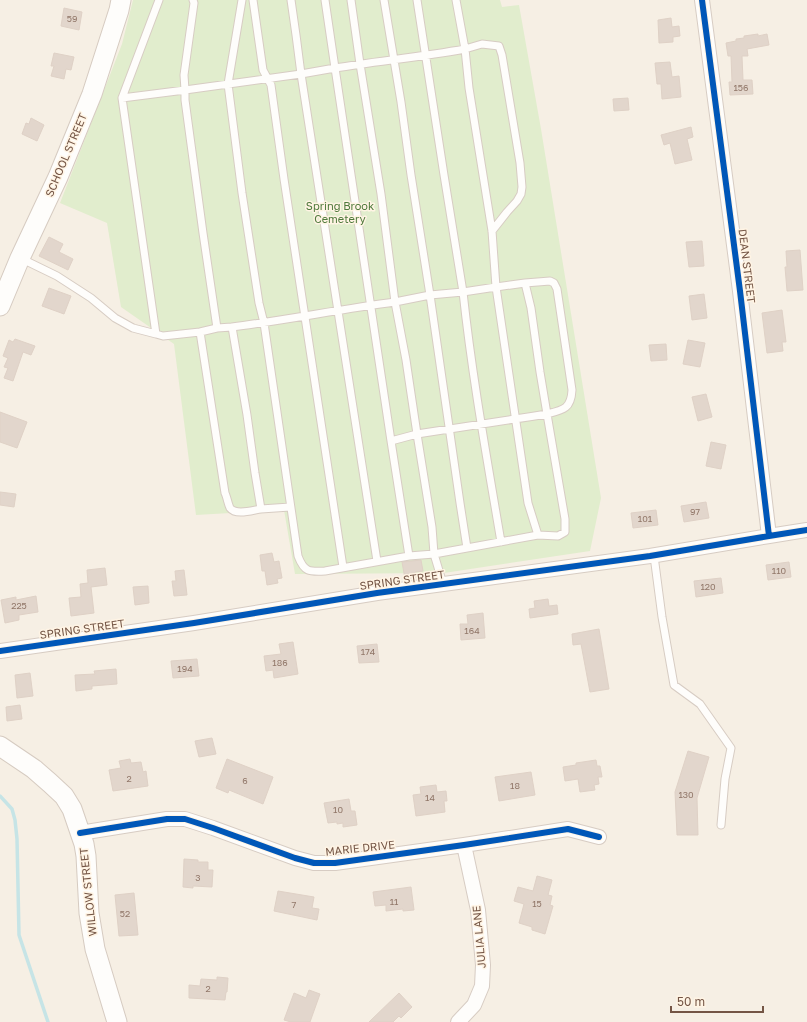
<svg xmlns="http://www.w3.org/2000/svg" width="807" height="1022" font-family="'Golos Text',sans-serif">
<style>
.green{fill:#e1edcd}
.lines{fill:none;stroke-linecap:round;stroke-linejoin:round}
.stream{stroke:#c6e4e6;stroke-width:3.5}
.building{fill:#e2d6cc;stroke:#dfd1c6}
.lane-casing{stroke:#d7ccc3;stroke-width:9}
.street-casing{stroke:#d7ccc3;stroke-width:16}
.secondary-casing{stroke:#d6cbc1;stroke-width:21}
.lane{stroke:#fefdfb;stroke-width:7}
.street{stroke:#fefdfb;stroke-width:14}
.secondary{stroke:#fefdfb;stroke-width:19}
.cycleway-casing{stroke:#fff4e4;stroke-width:8}
.cycleway{stroke:#0057b8;stroke-width:6}
.labels{text-anchor:middle;stroke-width:3;stroke-linejoin:round;paint-order:stroke}
.number-label{font-size:9px;fill:#917769}
.street-label{font-size:11px;fill:#745545;stroke:#fff4e4}
.park-label{font-size:11px;fill:#4f7a3c;stroke:#fff4e4}
</style>
<rect width="100%" height="100%" fill="#f6efe4"/>
<path class="green" d="M133,0H500L502,7L519,5L541,129L601,498L590,551L444,573L295,574L284,510L196,515L174,344L121,307L107,223L60,203L122,44Z"/>
<g class="lines">
<path class="stream" d="M0,796L12,809L15,820L17,839L19,935L48,1022"/>
</g>
<path class="building" d="M64,8L82,12L79,30L61,26Z
M671,18L672,27L679,26L680,36L673,37V42L659,43L658,20Z
M758,34V36L767,34L769,45L747,49L748,56H742L743,80H752L753,94L730,95L729,82H732L731,56H728L726,43L736,41V39L744,38V36Z
M54,53L74,57L71,70L66,69L64,79L51,76L54,66H51Z
M670,62L672,77L679,76L681,97L662,99L661,84H657L655,63Z
M628,98L629,110L614,111L613,99Z
M31,118L44,125L37,141L22,134L26,123L29,124Z
M691,127L693,137L687,139L692,160L675,164L670,143L664,145L661,135Z
M49,237L63,244L59,252L73,259L68,270L39,256Z
M702,241L704,266L689,267L686,242Z
M800,250L803,290L787,291L785,267H787L786,251Z
M49,288L71,296L64,314L42,306Z
M704,294L707,318L692,320L689,296Z
M782,310L786,342H782L783,351L767,353L762,313Z
M15,339L35,346L31,355L23,352L13,381L4,378L8,368L4,367L8,358L3,356L9,340L13,342Z
M688,340L705,343L700,367L683,364Z
M666,344L667,360L651,361L649,345Z
M706,394L712,417L698,421L692,397Z
M0,412L27,422L17,448L0,442Z
M711,442L726,445L721,469L706,466Z
M0,492L16,494L14,507L0,505Z
M706,502L709,518L684,522L681,506Z
M656,510L658,525L633,528L631,513Z
M272,553L274,562L279,561L282,578L277,579L278,583L267,585L265,571H262L260,555Z
M421,560L423,571L415,572L416,577L405,579L402,562Z
M789,562L791,577L768,580L766,565Z
M105,568L107,585L91,587L94,613L71,616L69,598L81,597L80,584L88,583L87,570Z
M184,570L187,595L174,596L172,581H176L175,571Z
M721,578L723,593L696,597L694,581Z
M148,586L149,603L135,605L133,587Z
M36,596L38,612L19,615V620L5,623L1,600L16,597V600Z
M548,599L549,606L557,605L558,614L530,618L529,609L535,608L534,601Z
M483,613L485,638L461,640L460,624H468L467,615Z
M599,629L609,689L590,692L581,644L573,645L572,634Z
M293,642L298,674L274,678L273,670L266,671L264,656L281,654L279,644Z
M377,644L379,662L359,663L357,646Z
M197,659L199,676L173,678L171,661Z
M116,669L117,684L92,686V689L76,691L75,675L95,674L94,671Z
M30,673L33,696L17,698L15,675Z
M20,705L22,719L7,721L6,707Z
M212,738L216,754L199,757L195,741Z
M688,751L709,757L697,798L698,835H677L675,792Z
M130,759L131,763L141,762L143,772L146,771L148,786L113,791L109,770L121,768L119,761Z
M227,759L273,777L263,804L229,790L228,793L216,788Z
M596,760L597,766H600L602,777H598L599,784L594,785L595,790L580,792L578,779L565,781L563,767L576,765V763Z
M531,772L535,795L499,801L495,777Z
M436,785L437,792L446,791L447,801H444L445,812L416,816L413,795L421,794L420,787Z
M349,799L351,811H355L357,825L343,827V823L337,824V822L328,823L324,803Z
M184,859L198,860V862H208V870H213L212,887L193,886V888L183,887Z
M537,876L552,880L548,895L552,896L550,905L553,906L545,934L532,930V927L519,923L524,904L514,901L518,887L533,891Z
M411,887L414,910L403,911V909L386,911V905L375,906L373,892Z
M278,891L314,897L312,908L319,909L317,920L274,911Z
M134,893L138,935L119,936L115,895Z
M217,977L228,978L227,992H226L225,1000L189,998V985L200,986L201,979L217,980Z
M309,990L320,994L310,1022H291L284,1020L294,993L306,998Z
M399,993L412,1007L401,1018L399,1016L393,1022H369Z"/>
<g class="lines">
<g class="lane-casing">
<path id="lane" d="M242,0L228,84L242,193L259,303L264,323L298,556C304,572 309,572 325,571L409,556L434,554L432,527L417,434C461,427 504,421 547,414L540,372L531,308L525,283L496,287L528,503L538,535L558,536L565,532V519L547,414C563,410 571,409 572,390L557,289L554,283L550,281L525,283
M253,0L263,70L271,85L284,179L343,567
M325,0L335,68L301,74L377,561
M384,0L401,102L411,175L430,295L463,292L444,175L417,0
M456,0L465,49C421,57 378,61 335,68C354,192 373,316 391,441L417,434L406,360L395,302L430,295L460,503L467,548L538,535
M122,98L185,90L184,75L194,3L193,0
M492,231L507,212L517,201L521,194L522,187L520,163L502,55L499,46L482,44L465,49L469,88L492,231L496,287L463,292C472,376 487,459 501,542
M20,258L57,276L91,298L115,318L133,328L156,334L122,98L159,0
M232,327C287,320 341,309 395,302L381,194L360,64L351,0
M217,328L232,327L247,415L255,473L261,509L290,507
M200,332L225,493C227,497 228,504 230,508C236,516 253,510 261,509
M156,334L163,336L200,332L217,328L203,233L185,100V90L301,74L296,35L291,0
M391,441L409,556
M654,556L662,617L674,685L700,704L731,748L725,779L721,825
M443,584L434,554L467,548"/>
</g>
<g class="street-casing">
<path id="street" d="M702,0L740,291L769,536
M0,651L194,623L377,593L650,556L769,536L807,530
M80,833L167,819H185L213,828L295,858L314,863H335L464,845L568,829L599,837
M458,1022L474,1005L482,986L483,965L478,910L464,845"/>
</g>
<g class="secondary-casing">
<path id="secondary" d="M0,306L20,258L58,177L92,94L119,10L121,0
M0,746L34,769L50,783L64,796L72,809L84,844L86,856L89,913L95,949L117,1022"/>
</g>
<use href="#lane" class="lane"/>
<use href="#street" class="street"/>
<use href="#secondary" class="secondary"/>
<g class="cycleway-casing">
<path id="cycleway" d="M702,0L740,291L769,536
M0,651L194,623L377,593L650,556L769,536L807,530
M80,833L167,819H185L213,828L295,858L314,863H335L464,845L568,829L599,837"/>
</g>
<use href="#cycleway" class="cycleway"/>
</g>
<g class="labels">
<g class="number-label">
<text x="72" y="22">59</text>
<text x="741" y="91">156</text>
<text x="695" y="515">97</text>
<text x="645" y="522">101</text>
<text x="779" y="574">110</text>
<text x="708" y="590">120</text>
<text x="19" y="609">225</text>
<text x="472" y="634">164</text>
<text x="368" y="655">174</text>
<text x="280" y="666">186</text>
<text x="185" y="672">194</text>
<text x="129" y="782">2</text>
<text x="245" y="784">6</text>
<text x="515" y="789">18</text>
<text x="686" y="798">130</text>
<text x="430" y="801">14</text>
<text x="338" y="813">10</text>
<text x="198" y="881">3</text>
<text x="394" y="905">11</text>
<text x="537" y="907">15</text>
<text x="294" y="908">7</text>
<text x="125" y="917">52</text>
<text x="208" y="992">2</text>
</g>
<g class="street-label">
<text transform="translate(66 155) rotate(-67)" y="4">SCHOOL STREET</text>
<text transform="translate(747 266) rotate(83)" y="4">DEAN STREET</text>
<text transform="translate(402 580) rotate(-8)" y="4">SPRING STREET</text>
<text transform="translate(82 629) rotate(-8)" y="4">SPRING STREET</text>
<text transform="translate(360 848) rotate(-6)" y="4">MARIE DRIVE</text>
<text transform="translate(88 892) rotate(-96)" y="4">WILLOW STREET</text>
<text transform="translate(479 937) rotate(-95)" y="4">JULIA LANE</text>
</g>
<g class="park-label">
<text x="340" y="210">Spring Brook<tspan x="340" dy="13">Cemetery</tspan></text>
</g>
</g>
<path d="M671 1006v6h92v-6" fill="none" stroke="#745545" stroke-width="2"/>
<text x="677" y="1006" font-size="12" fill="#745545" stroke="#fff4e4" stroke-width="3" paint-order="stroke">50 m</text>
</svg>
